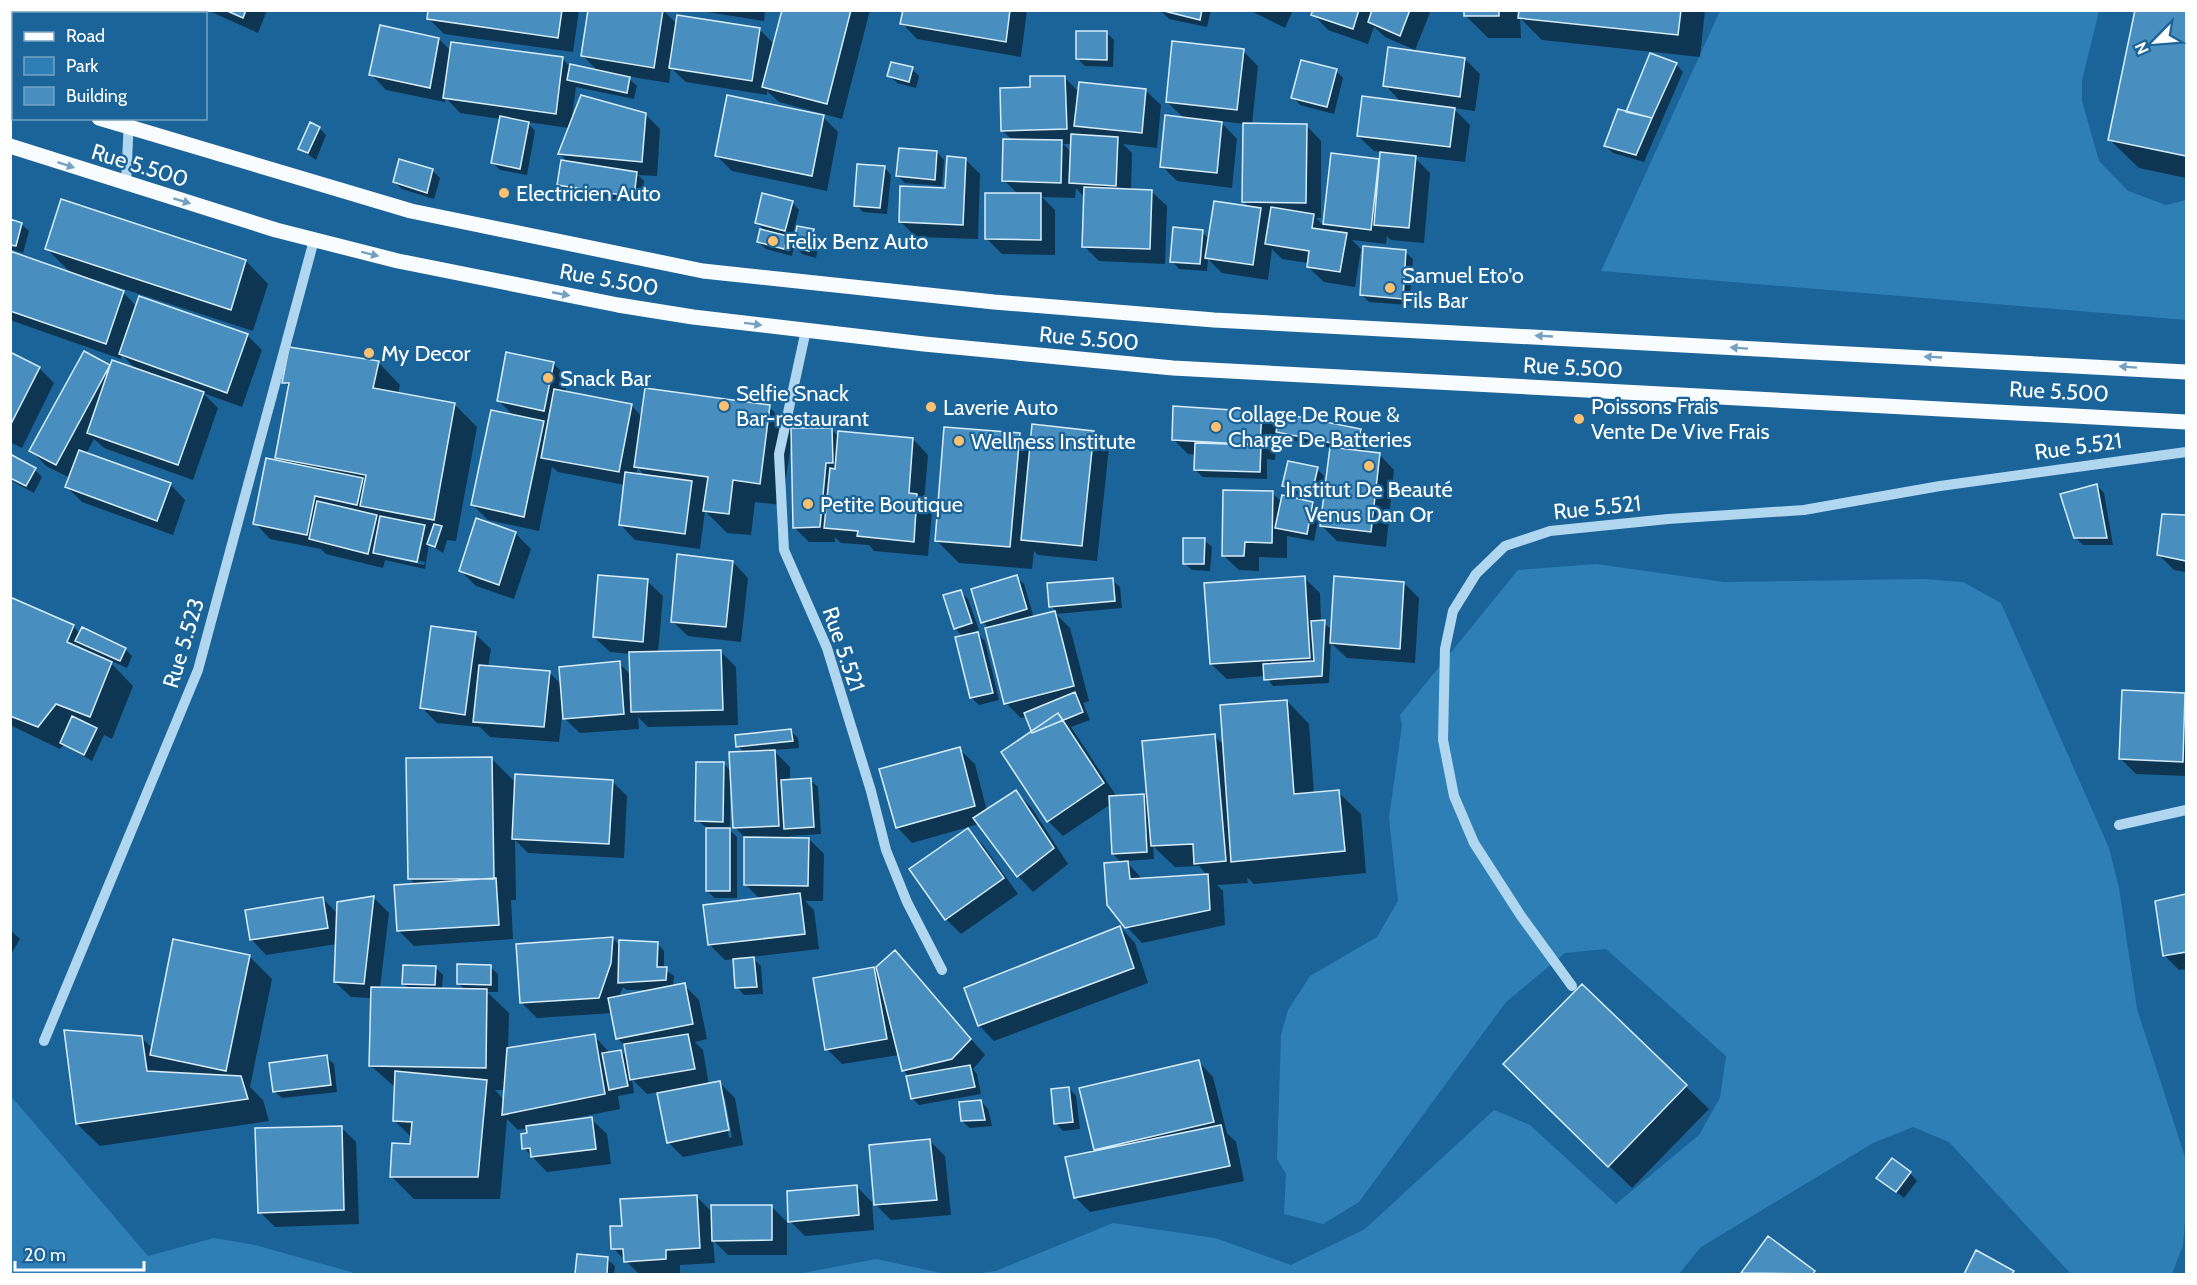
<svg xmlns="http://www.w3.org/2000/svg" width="2197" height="1285" font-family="Cabin,sans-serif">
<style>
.green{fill:#2e7fb6}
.shadow{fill:#0007;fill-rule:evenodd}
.building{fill:#488fc0;stroke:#d7edfb;stroke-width:1.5}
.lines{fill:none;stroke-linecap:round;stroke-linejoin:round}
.minor{stroke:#b0d6f0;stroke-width:10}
.major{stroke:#f9fcff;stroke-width:15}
.oneway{fill:#74a1c2}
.poi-dot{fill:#ffc16f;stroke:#1b6499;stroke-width:2}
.labels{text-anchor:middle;stroke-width:4.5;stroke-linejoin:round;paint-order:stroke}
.street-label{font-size:22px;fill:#fff;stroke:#1b6499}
.poi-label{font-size:22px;fill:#fff;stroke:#1b6499;text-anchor:start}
</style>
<rect width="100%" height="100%" fill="#1b6499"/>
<path class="green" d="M1720,11H2099L2082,80V101L2099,161L2128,191L2166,205L2186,200V320L1601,271Z
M1596,564L1724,582L1924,579L1963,582L2001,603L2109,848L2119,888L2137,1009L2185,1157L2186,1209L2183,1245L2172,1274H2071L1949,1142L1913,1127L1873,1143L1701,1247L1679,1274H974L996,1271L1113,1223L1215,1238L1291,1265L1365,1229L1494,1110L1530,1125L1616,1204L1699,1135L1720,1098L1726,1056L1606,949L1565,953L1506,1002L1359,1202L1323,1224L1284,1214L1286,1174L1277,1159L1281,1035L1288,1010L1310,976L1377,937L1398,901L1389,818L1402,725L1400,715L1518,570Z
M10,1095L148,1256L214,1238L255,1245L358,1274H11Z
M876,1259L946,1274H798Z"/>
<path class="shadow" d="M10,10L14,14V27H10Z
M207,10H267L258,33Z
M429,10H579L573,52L444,34L428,18Z
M590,10H663L677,24L760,30L774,44L783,10H870L842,119L779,102L767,91V95L686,82L671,68L669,83L626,76L637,86L634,99L576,87L572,117L645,114L660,129L657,176L638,175L644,181L641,203L566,192L559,184L569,163L559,153L569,128L527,122L535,131L527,175L500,170L493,163L501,119L460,113L446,98L445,102L386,90L371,74L439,39L451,51L563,59L571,68L599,72L582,55Z
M694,10H765L764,21Z
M904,10H1027L1021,57L917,39L902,23Z
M1211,10L1207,27L1169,19L1161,11Z
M1249,10H1293L1285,28Z
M1314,10H1431L1415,50L1385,37L1374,27L1368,44L1328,30L1313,14Z
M1466,10H1705L1700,57L1542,40L1520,18L1521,38H1488L1466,16Z
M2137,10H2186V178L2139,168L2110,140Z
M1107,33L1114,40L1113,67L1085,66L1078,59Z
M1243,51L1258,66L1252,125H1306L1321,141V218H1316L1324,226L1333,154L1381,161L1382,152L1374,151L1358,136L1402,103L1385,85L1465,59L1480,74L1475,111L1453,108L1470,125L1465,162L1413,156L1430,173L1424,243L1391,240L1387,236L1386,244L1352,240L1361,249L1355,287L1324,282L1308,267L1309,263L1282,259L1272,249L1268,280L1222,273L1208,259L1207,271L1179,269L1172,261L1202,232L1210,240L1251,208L1244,202L1245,124L1220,121L1237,139L1232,188L1177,181L1162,166L1185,119L1167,102Z
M1676,64L1683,72L1644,162L1613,153L1605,146L1627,113Z
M912,69L919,76L916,88L897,83L889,75Z
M1336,71L1343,78L1334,114L1300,105L1293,97Z
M1064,77L1079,92L1145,90L1161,105L1157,148L1123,144L1132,153L1131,190L1151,191L1167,206L1165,264L1099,261L1084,246L1085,198L1076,188L1075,198L1042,197L1055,210V255L1002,254L986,238L1018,194L1004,180L1012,140L1002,130L1032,89ZM1063,144H1072L1071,152Z
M823,117L838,132L827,191L732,171L717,156Z
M319,128L326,135L316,160L300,149Z
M937,152L944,160L942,186L905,183L898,176Z
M965,159L980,174L978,239L916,237L900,221L947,190Z
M884,167L891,175L887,214L863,212L856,205Z
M432,170L440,178L434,199L402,189L394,182Z
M792,202L799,210L792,237L785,235L795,245L813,231L820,238L816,258L802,254L794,246L792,256L766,249L758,242L766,232L756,222Z
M10,221L21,224L29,231L23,253L10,249Z
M47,249L246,261L268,284L253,331L99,281L98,284L123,292L137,307L247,335L262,350L242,407L203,393L218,408L193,480L104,448L94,439L86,454L170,484L185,500L173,535L82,502L67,487L70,478L46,466L31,450L84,353L111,368L137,370L122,355L121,359L10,320V253L73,275Z
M1405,252L1413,259L1409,305L1369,302L1361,294Z
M10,353L39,368L54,383L22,448L10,442Z
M378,362L400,385L398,394L455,405L477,427L456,541L447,540L443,553L429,544L425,569L385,560L383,568L326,554L321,549L270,539L255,523L282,463L276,457L290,388L284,382ZM386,554L425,562L424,565L386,557Z
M553,363L568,378L565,393L631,405L642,417L769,407L792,430H832L839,437L913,439L928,455L924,502L932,511L928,556L874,551L869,545L841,543L835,537V542H809L794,527L793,431L782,505L755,502L751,535L727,533L705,511L700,549L635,540L620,524L625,485L558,472L552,467L539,531L488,520L473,505L514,416L499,401ZM638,468L645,476L636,475Z
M1261,413L1278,430H1360L1367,438L1365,452L1379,454L1394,470L1386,547L1337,541L1321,525L1331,448L1285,439L1276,430L1275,460L1267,459V479L1203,477L1195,470L1196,455L1188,454L1173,439Z
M1093,432L1109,447L1097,561L1038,555L1034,551L1032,569L959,563L936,540L1020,435L1031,446Z
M10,456L35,470L42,477L34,493L10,480Z
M1317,469L1324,476L1320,499L1291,493L1284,486Z
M2097,485L2104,493L2113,545H2083L2075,537Z
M1272,493L1282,502L1313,503L1320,511L1314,541L1287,536V558L1259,557V571L1239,570L1223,555Z
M2163,515L2186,516V572L2174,570L2158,554Z
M515,533L531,549L514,599L476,586L461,571Z
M1204,540L1212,547L1210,571L1192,570L1184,563Z
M733,562L748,578L741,642L688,636L672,621Z
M1016,577L1024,584L1034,618L1057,612L1051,606L1112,580L1120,587L1122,608L1056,614L1070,628L1089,701L1083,703L1090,720L1071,727L1117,797L1144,796L1149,801L1214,736L1225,746L1287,701L1309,724L1314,794L1338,792L1361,814L1366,873L1254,884L1247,877L1248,883L1217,885L1223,891L1225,925L1142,943L1127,927L1122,863L1113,854L1111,804L1063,836L1048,821L1033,732L1027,717L1021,718L1006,703L990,629L983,622ZM1153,846L1175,867L1199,866L1208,876L1143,880L1126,861L1154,859Z
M1304,578L1320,593L1321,622L1332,629L1404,583L1419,598L1415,663L1347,658L1331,643L1329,683L1273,686L1265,676L1227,679L1211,664Z
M647,581L663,596L658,653L720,651L736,667L738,725L648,727L638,717L639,729L580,733L562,716L559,742L490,737L480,727L437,723L421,707L475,634L491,649L488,667L550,673L562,685L619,663L631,675V654L610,652L594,637Z
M961,592L968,599L979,630L975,631L985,641L999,700L979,705L972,698L963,637L955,628Z
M10,599L74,627L80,634L125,649L132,656L127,668L107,659L133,686L112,739L104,735L92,761L64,745L60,749L10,725Z
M2185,694L2186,776L2136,774L2121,759Z
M791,731L798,738L799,748L773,750L790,767V781L810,780L818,787L821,834L789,836L790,839H809L824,854L823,901H805L814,910L819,949L752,957L761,966L763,994L744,995L737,987L735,959L725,960L709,944L760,899L746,885V839L735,827L733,791H730V830L737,837V898H715L707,891V828L697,820L723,763L732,772L745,753L738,746Z
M959,749L975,764L987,811L1016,792L1031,807L1068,864L1033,892L1018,876L979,824L912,843L897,827Z
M492,759L516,783L612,781L627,796L624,858L528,853L515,840L516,900H511L513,939L414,946L398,930L416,885L410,878Z
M968,830L983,845L1018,894L961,934L946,919L911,869Z
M2186,896V969L2179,970L2164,955L2156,903Z
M374,898L389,913L380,988L409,989L403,983L435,967L443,975L442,990H465L459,984L490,967L498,974V992H487L509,1013L508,1050L594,1036L610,1053L621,1051L629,1059L627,1048L618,1039L613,1013L537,1018L522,1003L613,938L620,946L657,943L664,951V969L674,976L673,987L684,985L699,1000L707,1039L695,1042L703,1050L709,1085L720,1083L735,1098L743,1145L683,1157L668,1142L659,1092L647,1094L632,1079L634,1093L618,1096L620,1109L566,1120L567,1122L591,1119L607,1134L611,1164L547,1172L524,1148L529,1135L528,1128L518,1130L507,1119L500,1199H414L392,1177L412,1146V1138L395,1121L396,1088L370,1065L372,998L351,997L335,982L337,944L266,955L251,939L323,899L338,914ZM623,987L627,990H658L619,997ZM495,1090H505L504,1100ZM722,1098H725L732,1137L729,1138Z
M1120,927L1135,943L1148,983L994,1041L979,1025Z
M10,930L20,939L10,956Z
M895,952L985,1055L973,1069L977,1074L981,1094L919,1105L912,1098L910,1077L903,1070L899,1055L842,1064L827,1049L874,968L879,974Z
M249,956L272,979L250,1087L263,1100L269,1121L100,1146L77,1124L141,1037L153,1049Z
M1582,986L1709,1109L1632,1188L1527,1086Z
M326,1057L334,1064L337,1092L282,1098L274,1091Z
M1198,1061L1213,1077L1227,1133L1236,1142L1244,1181L1090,1212L1075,1197L1096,1152L1081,1089Z
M1069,1088L1076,1096L1080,1129L1063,1131L1056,1123Z
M981,1101L988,1109L992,1126L970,1128L962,1121Z
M341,1127L356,1142L359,1224L275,1227L260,1212Z
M930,1141L945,1156L951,1215L891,1220L876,1205Z
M1910,1173L1917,1181L1904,1198L1878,1178Z
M856,1186L872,1202L874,1230L805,1236L790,1221Z
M696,1196L713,1213L772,1207L787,1222V1255H728L713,1240L715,1263L680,1265V1274H639L613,1248L623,1227Z
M1768,1238L1814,1273L1816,1274H1745L1743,1273Z
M1976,1252L2013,1272L2015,1274H1965Z
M578,1256L607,1259L615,1266L614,1274H576Z"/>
<path class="building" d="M10,10H80L90,14H14V18L10,17Z
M225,10H246L243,18Z
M428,10H562L558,38L427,19Z
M588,10H663L654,68L581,56Z
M782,10H851L827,104L762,87Z
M903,10H1010L1006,42L900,24Z
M1160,10H1202L1200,20Z
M1313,10H1359L1353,29L1311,15Z
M1372,10H1410L1400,36L1368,22Z
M1464,10H1499V16H1464Z
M1519,10H1681L1678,35L1518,18Z
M2135,10H2186V156L2108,140Z
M677,15L760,28L752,81L669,68Z
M380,25L439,38L430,88L369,75Z
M1076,31H1107V60L1076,59Z
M1172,41L1244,49L1237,110L1166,102Z
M451,42L563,57L556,114L443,98Z
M1388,47L1465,58L1460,97L1383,86Z
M1650,53L1677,63L1652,118L1626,112Z
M1301,60L1337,69L1327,107L1291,98Z
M891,62L913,67L909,82L887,76Z
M570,64L630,77L627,93L567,80Z
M1030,76H1065L1067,129L1001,131L1000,88L1030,87Z
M1079,82L1146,89L1142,133L1074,126Z
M581,95L646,113L642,162L558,154Z
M727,95L824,115L812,176L715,156Z
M1362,96L1455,108L1450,147L1357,136Z
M1618,109L1652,118L1636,155L1604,146Z
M1165,115L1222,122L1217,173L1160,167Z
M500,116L529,122L520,169L491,163Z
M310,122L320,127L308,153L298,149Z
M1243,123L1307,124L1306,203L1242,202Z
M1071,134L1118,137L1116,186L1069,183Z
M1003,139L1062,140L1061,183L1002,181Z
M899,148L937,151L935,180L896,176Z
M1380,152L1416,156L1409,228L1374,225Z
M1331,153L1379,159L1371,230L1323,224Z
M947,156L966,158L963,225L899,222L900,186L945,188Z
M399,159L433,169L427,193L393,182Z
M561,160L637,172L634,197L557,185Z
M857,164L885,166L880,208L854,206Z
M1084,187L1152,190L1150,249L1082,247Z
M762,193L793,201L785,231L755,223Z
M985,193H1041V240L985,239Z
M61,199L246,260L231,310L45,249Z
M1214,201L1261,208L1253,265L1205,258Z
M1271,207L1314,214L1312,228L1347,233L1340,272L1307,267L1309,251L1265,244Z
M10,219L22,223L16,246L10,245Z
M797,226L814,229L809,251L793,247Z
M1173,227L1203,230L1200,264L1170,262Z
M760,229L788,236L784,249L757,242Z
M1363,246L1406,250L1403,299L1360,295Z
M10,251L124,291L106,344L10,311Z
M139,296L248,334L227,393L119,354Z
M289,347L379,361L373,388L455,403L434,520L360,506L366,475L275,458L289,383H282Z
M84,351L110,365L56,465L29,451Z
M10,352L40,367L10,426Z
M506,352L554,362L544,411L497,401Z
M112,360L204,392L178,465L87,433Z
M645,388L770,405L760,484L733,480L729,514L703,511L708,477L634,467Z
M554,389L632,404L619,472L541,458Z
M1173,406L1262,412L1260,445L1172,440Z
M491,410L544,421L524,517L471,505Z
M1280,413L1361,429L1357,448L1276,432Z
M1032,424L1094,431L1082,546L1021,540Z
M944,427L1020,433L1010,547L935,541Z
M791,428H832L833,463H826L820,527L793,528Z
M838,431L913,438L909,493L917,494L914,542L857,536L858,531L824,528L830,468L835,469Z
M1195,443L1261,445L1260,472L1194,470Z
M1330,447L1380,453L1371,532L1320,526Z
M79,450L171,483L157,521L65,487Z
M10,454L36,468L26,486L10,478Z
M266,458L363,478L357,505L315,496L307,535L253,524Z
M1288,461L1318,467L1312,493L1282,486Z
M625,472L692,481L685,534L619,525Z
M2097,484L2107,538H2074L2060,494Z
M1223,490L1273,491L1272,543L1245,542L1244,556H1222Z
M1282,495L1313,502L1307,534L1275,528Z
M317,501L377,515L368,554L309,539Z
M2162,514L2186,515V561L2157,555Z
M380,516L425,525L417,562L373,553Z
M476,518L516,532L499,585L459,571Z
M434,524L442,526L435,547L427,544Z
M1183,538H1205L1204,564H1183Z
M677,554L733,561L726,627L671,622Z
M598,575L648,579L643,642L593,637Z
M1017,575L1027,609L981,623L971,589Z
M1305,576L1310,658L1210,664L1204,583Z
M1334,576L1404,582L1400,649L1330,643Z
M1113,578L1115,601L1049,607L1047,583Z
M961,590L972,623L954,629L943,595Z
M10,597L74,625L67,642L112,662L90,717L56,704L38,727L10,716Z
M1055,611L1074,686L1004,704L985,628Z
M1325,620L1322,676L1264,680L1263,664L1314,661L1311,621Z
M431,626L476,632L465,715L420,708Z
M82,627L126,648L120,661L75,641Z
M978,632L993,693L970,698L955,637Z
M721,650L723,710L631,712L629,652Z
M620,661L624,714L563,719L559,667Z
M479,665L550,671L544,727L473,722Z
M2122,690L2185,693L2183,762L2119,759Z
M1075,692L1083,712L1032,733L1024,713Z
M1287,700L1294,794L1339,790L1345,851L1231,862L1220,705Z
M1058,713L1104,783L1047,822L1001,752Z
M72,716L97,728L84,755L60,743Z
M791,729L793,741L736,747L735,735Z
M1215,734L1226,861L1194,864L1193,844L1151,846L1142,741Z
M960,747L975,806L896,828L879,769Z
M775,750L779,826L733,828L729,752Z
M492,757L494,879H408L406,758Z
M696,762H724L723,822L695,821Z
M515,774L613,780L609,844L512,839Z
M811,778L814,827L784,829L781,780Z
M1016,790L1054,848L1017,877L973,818Z
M1144,794L1147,852L1112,854L1109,796Z
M706,828H730V891H706Z
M968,828L1004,878L945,920L909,869Z
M744,837L809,838L808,886L744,885Z
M1128,861L1130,879L1208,874L1210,910L1125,928L1107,905L1104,863Z
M496,878L499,925L397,931L394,885Z
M800,893L805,934L708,945L703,905Z
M2186,894V952L2163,956L2155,901Z
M374,896L364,984L334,982L337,902Z
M323,897L328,928L250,940L245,910Z
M1120,926L1134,968L978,1026L964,988Z
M613,937L611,963L599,998L520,1003L516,944Z
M173,939L250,955L226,1071L150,1055Z
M619,940L658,942L657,967H667L666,980L618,983Z
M895,950L971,1039L952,1059L902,1071L876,967Z
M754,957L757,987L735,988L733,959Z
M457,964L491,965V985L457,984Z
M403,965L436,966L435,985L402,984Z
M874,967L887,1039L825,1050L813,978Z
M685,983L693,1024L616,1039L608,998Z
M1582,984L1687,1085L1608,1167L1503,1064Z
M371,987L487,989L486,1068L369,1066Z
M64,1030L142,1036L147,1071L241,1076L248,1099L76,1124Z
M595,1034L605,1094L502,1115L507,1048Z
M688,1034L695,1069L630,1080L624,1044Z
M621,1050L628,1086L609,1090L602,1053Z
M327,1055L331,1085L273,1092L269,1063Z
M1199,1060L1214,1122L1094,1150L1079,1088Z
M970,1065L975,1087L911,1099L906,1076Z
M395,1071L487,1080L478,1177H390L392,1143L410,1144L412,1122L393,1121Z
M720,1081L729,1130L667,1143L657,1093Z
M1069,1087L1073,1122L1054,1124L1051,1089Z
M981,1100L985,1120L961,1121L959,1102Z
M592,1117L596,1149L531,1157L530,1148L522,1149L521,1134L527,1133L526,1126Z
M1221,1125L1230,1166L1074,1198L1065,1157Z
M342,1126L344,1210L258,1213L255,1128Z
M930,1139L937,1200L874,1205L869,1145Z
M1892,1158L1911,1172L1896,1192L1876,1178Z
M857,1185L859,1215L788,1222L787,1191Z
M697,1195L700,1248L666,1250V1259L624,1262L623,1249H611L610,1226H622L620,1199Z
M711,1205H772V1240L712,1241Z
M1768,1236L1815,1271L1813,1274L1741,1273Z
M1976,1250L2014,1271L2012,1274H1964Z
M577,1254L608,1257L607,1274H575Z"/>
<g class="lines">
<path class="minor" d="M119,10V14
M126,184L129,118
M806,330L779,454L784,550L827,648L871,791L886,850L907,902L942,970
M2119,825L2186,810
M1572,986L1521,916L1474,843L1454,796L1443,740L1445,649L1453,611L1476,574L1505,546L1550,531L1668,519L1804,510L1940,486L2186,452
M44,1041L198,670L314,240"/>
<path class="major" d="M10,87L14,88
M99,118L411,211L703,271L994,302L1214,320L2186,372
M10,146L276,230L398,261L618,305L693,317L924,344L1173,368L2186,422"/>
</g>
<defs><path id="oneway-solid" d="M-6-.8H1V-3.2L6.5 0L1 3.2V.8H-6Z" transform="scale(1.5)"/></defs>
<g class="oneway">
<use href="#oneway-solid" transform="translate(66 165) rotate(18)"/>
<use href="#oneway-solid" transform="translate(182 201) rotate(17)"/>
<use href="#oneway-solid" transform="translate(370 254) rotate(14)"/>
<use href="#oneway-solid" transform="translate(561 294) rotate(11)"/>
<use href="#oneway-solid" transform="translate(753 324) rotate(7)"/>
<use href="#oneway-solid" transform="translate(1544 336) rotate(-177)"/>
<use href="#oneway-solid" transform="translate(1739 348) rotate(-176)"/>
<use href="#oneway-solid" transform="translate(1933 357) rotate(-177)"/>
<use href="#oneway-solid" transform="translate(2128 367) rotate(-176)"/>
</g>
<g class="poi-dot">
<circle cx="504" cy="193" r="6"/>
<circle cx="773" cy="241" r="6"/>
<circle cx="1390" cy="288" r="6"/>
<circle cx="369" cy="353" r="6"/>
<circle cx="548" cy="378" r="6"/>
<circle cx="724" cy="406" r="6"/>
<circle cx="931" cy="407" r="6"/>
<circle cx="1579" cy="419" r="6"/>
<circle cx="1216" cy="427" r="6"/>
<circle cx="959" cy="441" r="6"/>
<circle cx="1369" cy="466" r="6"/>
<circle cx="808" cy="504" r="6"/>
</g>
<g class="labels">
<g class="street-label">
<text transform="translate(140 165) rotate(17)" y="8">Rue 5.500</text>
<text transform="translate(609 279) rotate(10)" y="8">Rue 5.500</text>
<text transform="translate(1089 338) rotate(5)" y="8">Rue 5.500</text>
<text transform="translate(1573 367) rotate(3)" y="8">Rue 5.500</text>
<text transform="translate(2059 391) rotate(3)" y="8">Rue 5.500</text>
<text transform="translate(2078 446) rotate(-8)" y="8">Rue 5.521</text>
<text transform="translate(1597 507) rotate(-6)" y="8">Rue 5.521</text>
<text transform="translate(183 643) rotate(-73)" y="8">Rue 5.523</text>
<text transform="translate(844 649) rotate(71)" y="8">Rue 5.521</text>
</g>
<g class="poi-label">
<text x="516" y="201">Electricien Auto</text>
<text x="785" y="249">Felix Benz Auto</text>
<text x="1402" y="283">Samuel Eto'o<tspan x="1402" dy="25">Fils Bar</tspan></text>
<text x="381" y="361">My Decor</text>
<text x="560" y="386">Snack Bar</text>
<text x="736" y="401">Selfie Snack<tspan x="736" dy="25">Bar-restaurant</tspan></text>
<text x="1591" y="414">Poissons Frais<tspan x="1591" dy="25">Vente De Vive Frais</tspan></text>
<text x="943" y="415">Laverie Auto</text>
<text x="1228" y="422">Collage De Roue &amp;<tspan x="1228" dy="25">Charge De Batteries</tspan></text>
<text x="971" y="449">Wellness Institute</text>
<text x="1369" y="497" text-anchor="middle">Institut De Beauté<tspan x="1369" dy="25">Venus Dan Or</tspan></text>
<text x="820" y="512">Petite Boutique</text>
</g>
</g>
<rect width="2197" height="1285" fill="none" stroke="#ffffff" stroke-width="24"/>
<rect x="12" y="12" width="195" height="108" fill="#1b6499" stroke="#76a2c2" stroke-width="1.5"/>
<rect x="24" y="32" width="30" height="9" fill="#f9fcff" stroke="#76a2c2" stroke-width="1.5"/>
<text x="66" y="42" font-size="18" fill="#ffffff">Road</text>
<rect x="24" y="57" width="30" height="18" fill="#2e7fb6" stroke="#76a2c2" stroke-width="1.5"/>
<text x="66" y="72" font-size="18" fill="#ffffff">Park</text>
<rect x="24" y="87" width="30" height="18" fill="#488fc0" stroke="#76a2c2" stroke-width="1.5"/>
<text x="66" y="102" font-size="18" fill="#ffffff">Building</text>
<g transform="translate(2155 42) rotate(245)" stroke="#1b6499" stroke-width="4.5" paint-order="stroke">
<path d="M0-4.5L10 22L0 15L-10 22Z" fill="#ffffff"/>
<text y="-9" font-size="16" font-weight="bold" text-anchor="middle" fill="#ffffff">N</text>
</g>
<path d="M15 1261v9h129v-9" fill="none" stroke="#ffffff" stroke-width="3"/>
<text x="24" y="1261" font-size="18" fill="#ffffff" stroke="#1b6499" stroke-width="4.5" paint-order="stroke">20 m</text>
</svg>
